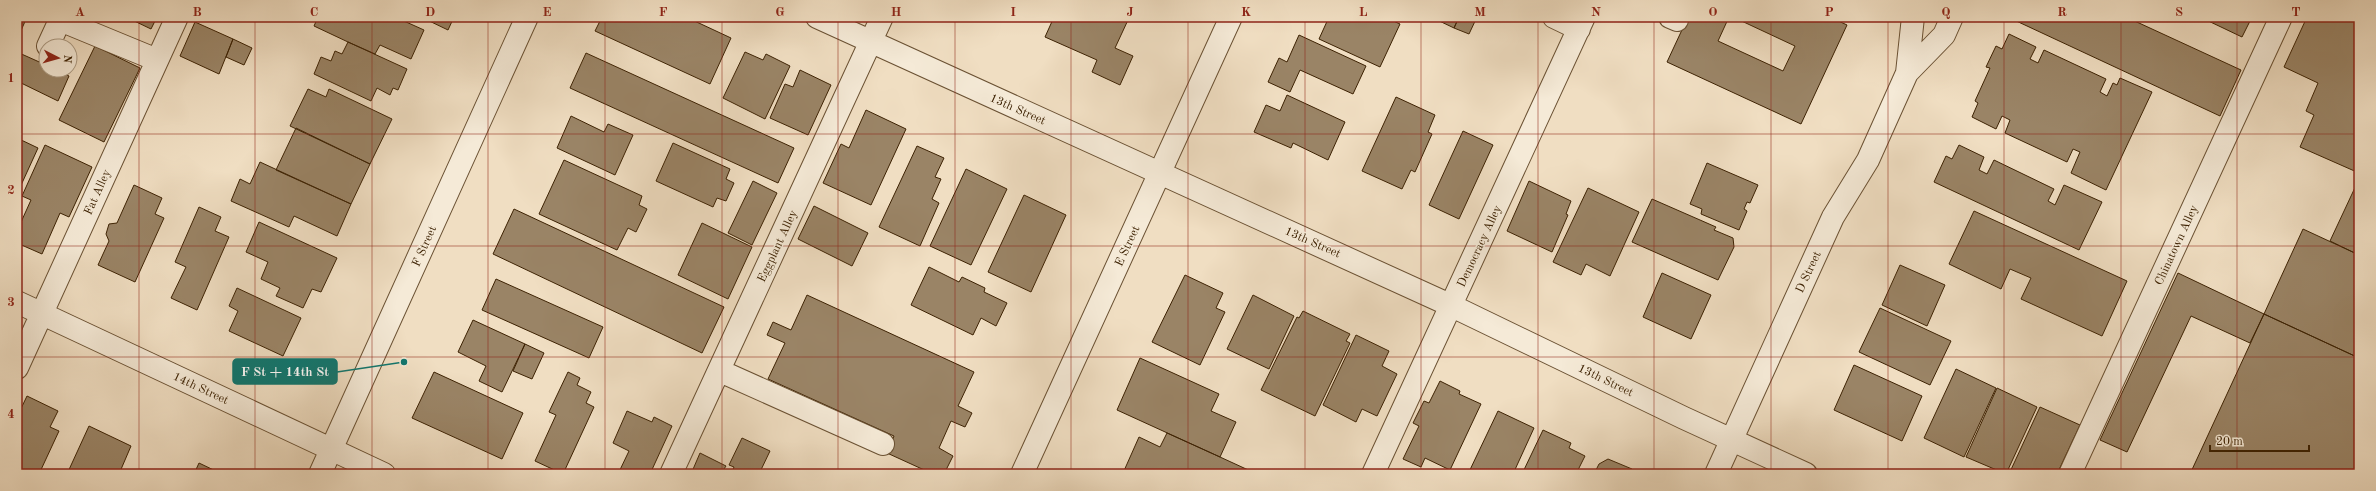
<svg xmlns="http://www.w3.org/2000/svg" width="2376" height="491" font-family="'Old Standard TT',serif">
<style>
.building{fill:#9a8466;stroke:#3d2203}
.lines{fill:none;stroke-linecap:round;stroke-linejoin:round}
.minor-casing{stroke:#6a5133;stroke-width:24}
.minor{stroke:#f5ead7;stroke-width:22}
.grid{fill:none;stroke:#8f2418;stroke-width:1;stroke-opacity:0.55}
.labels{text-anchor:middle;stroke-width:3;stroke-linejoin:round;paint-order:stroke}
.street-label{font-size:12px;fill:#3d2203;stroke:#f5ead7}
.leader{fill:none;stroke:#0f766e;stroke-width:1.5}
.callout-dot{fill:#0f766e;stroke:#f5ead7;stroke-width:1.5}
.callout{fill:#0f766e;stroke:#0f766e;stroke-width:1.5}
.callout-label{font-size:13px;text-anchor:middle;font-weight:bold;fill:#fff}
.neatline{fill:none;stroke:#8f2418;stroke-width:1.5}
.grid-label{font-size:13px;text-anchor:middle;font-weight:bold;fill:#8f2418}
</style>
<rect width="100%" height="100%" fill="#f0dec2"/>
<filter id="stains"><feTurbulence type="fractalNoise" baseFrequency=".005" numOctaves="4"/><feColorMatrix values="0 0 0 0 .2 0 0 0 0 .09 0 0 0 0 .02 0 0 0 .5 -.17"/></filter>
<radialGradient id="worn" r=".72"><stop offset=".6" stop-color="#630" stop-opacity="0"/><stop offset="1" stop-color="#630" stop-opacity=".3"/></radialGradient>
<path class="building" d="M17,17H27L19,35L17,34Z
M126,17H157L151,29Z
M318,17H395L424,30L411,59L380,45L375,54L348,42L314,26Z
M421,17H454L448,30Z
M602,17H686L731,38L710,84L595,31Z
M1054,17H1120L1128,20L1115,48L1133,56L1120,85L1092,72L1097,60L1045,37Z
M1329,17H1385L1400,24L1380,67L1319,39Z
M1431,17H1459L1454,28Z
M1459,17H1477L1469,34L1454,28Z
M1688,17H1729L1718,41L1783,71L1795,46L1733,17H1830L1847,25L1801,124L1667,62Z
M2013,17H2126L2241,70L2220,116L2012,19Z
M2200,17H2252L2242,37Z
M2307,17H2359V173L2300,147L2314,115L2306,111L2318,83L2284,67Z
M195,22L233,39L219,74L180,56Z
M2009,34L2036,47L2030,59L2038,63L2044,50L2106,79L2100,92L2107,96L2113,83L2117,85L2120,78L2152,92L2106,190L2071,173L2080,152L2073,149L2067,162L2005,133L2010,120L2002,116L1996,129L1972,117L1978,103L1975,101L1990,68L1986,67L1996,46L2002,49Z
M1299,35L1366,66L1353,94L1300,70L1290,92L1268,82L1279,58L1287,62Z
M233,39L252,48L244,65L226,57Z
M348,42L407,69L398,90L393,88L390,95L377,88L371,101L314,74L321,57L331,61L335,51L342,54Z
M95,46L140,68L104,142L59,120Z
M17,52L46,65V70H56L69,76L58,101L17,81Z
M745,52L763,60L766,54L790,66L765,119L723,98Z
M586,53L794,148L778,183L570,88Z
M800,70L831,85L808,135L770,118L785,84L793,87Z
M308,89L326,97L329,89L392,119L370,164L290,126Z
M1287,95L1345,122L1328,160L1293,143L1291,148L1254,132L1266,105L1280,111Z
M1396,97L1435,115L1428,132L1432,134L1415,172L1411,170L1402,189L1362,171Z
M866,110L906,129L871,205L823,183L841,144L849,148Z
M571,116L604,132L608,124L633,135L615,175L557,148Z
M296,128L370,164L351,204L276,170Z
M1463,131L1493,145L1459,219L1429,205Z
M17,138L38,148L17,194Z
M673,143L730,169L726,179L734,183L726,201L717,198L713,207L656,181Z
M45,145L92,167L69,217L60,213L42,254L17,243V231L31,200L22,196Z
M1959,145L1984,157L1979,170L1987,174L1994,160L2054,189L2048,201L2055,205L2064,185L2102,202L2079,250L1934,182L1946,156L1952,159Z
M917,146L944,158L935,177L941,179L932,199L939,203L920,246L879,227Z
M564,160L642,196L639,205L647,209L636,232L628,228L617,250L539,214Z
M260,162L351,204L337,236L294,216L289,227L231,201L240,179L250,184Z
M1707,163L1758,185L1750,203L1747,202L1744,209L1747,211L1739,230L1701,214L1702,209L1690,204Z
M966,169L1007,189L971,265L930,246Z
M2359,179V255L2330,241Z
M753,181L777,193L752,245L728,233Z
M1529,181L1571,201L1566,214L1568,215L1552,252L1507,231Z
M134,185L162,198L155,214L164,218L135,282L98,265L109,241L106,234L109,224L117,223Z
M1588,188L1639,212L1610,276L1586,264L1581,275L1553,262Z
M1024,195L1066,215L1031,292L988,272Z
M1652,199L1716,227L1714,230L1733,238L1734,247L1718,280L1632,242Z
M814,206L868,233L852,266L798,239Z
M199,207L221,217L215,231L229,237L197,310L171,298L186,267L175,262Z
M514,209L724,307L702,353L493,254Z
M1974,211L2127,281L2102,336L2021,299L2031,278L2010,269L2001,289L1949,264Z
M259,222L337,258L321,292L312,289L303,308L276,296L280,288L261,279L268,262L246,252Z
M702,223L752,247L728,299L678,275Z
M2303,229L2359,255V358L2264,314Z
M1900,265L1945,285L1927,326L1882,305Z
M929,267L959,282L962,277L985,288L984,292L1007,303L996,326L981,318L973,335L911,305Z
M1662,273L1711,295L1691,339L1643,317Z
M2178,273L2264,314L2250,343L2191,316L2127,452L2100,440Z
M1185,275L1223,293L1216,308L1225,312L1200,365L1152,342Z
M496,279L603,327L589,358L482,310Z
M237,288L301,318L283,356L229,331L238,311L229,306Z
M807,295L974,372L958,406L972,413L965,427L951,421L939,448L953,456L944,474H933L887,453L894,436L768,379L785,343L767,335L773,322L791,330Z
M1253,295L1294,316L1269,369L1227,349Z
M1880,308L1951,341L1930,385L1859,352Z
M1303,311L1350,334L1346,341L1350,343L1315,416L1261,390L1297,317L1299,318Z
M2264,314L2359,358V465L2355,474H2190Z
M473,320L525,344L502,392L479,381L486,366L458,352Z
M1356,335L1389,351L1382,366L1397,374L1377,416L1362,409L1356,422L1323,405Z
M525,344L544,353L532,379L513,371Z
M1140,358L1219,394L1211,411L1236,422L1220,457L1117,410Z
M1854,365L1922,396L1902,441L1834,410Z
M1956,369L1996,388L1964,457L1924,438Z
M434,372L523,413L502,459L412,418Z
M568,372L580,378L577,385L591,392L586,403L594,407L563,474L535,461L556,415L549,412Z
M1440,381L1460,391L1459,394L1481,404L1450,470L1425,458L1421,467L1403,459L1419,426L1413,423L1424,401L1429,403Z
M1997,388L2037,407L2006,474L1966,457Z
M27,396L58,411L50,427L59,431L39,474H17V417Z
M2040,407L2080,425L2057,474H2009Z
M627,411L652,422L654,417L672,426L650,474H618L629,451L613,443Z
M1498,411L1534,428L1513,474H1468Z
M89,426L131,446L119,474H67Z
M1543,430L1571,443L1569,448L1585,456L1576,474H1522Z
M1167,433L1220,457L1257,474L1123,473L1139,437L1160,447Z
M742,438L770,451L759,474L732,472L734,467L729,465Z
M700,453L726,466L722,472L726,474H691Z
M1608,459L1632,469L1634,474H1594L1599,464Z
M199,463L222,474H194Z
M1426,470L1434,474H1425Z"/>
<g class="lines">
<g class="minor-casing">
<path id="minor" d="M817,17L1452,306L1684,418L1806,474
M1554,17L1579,29
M1670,17L1677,20
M48,46L60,20L157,60
M1907,73L1913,17
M17,302L384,474
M17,368L177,17
M720,371L883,444
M320,474L527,17
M671,474L882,17
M1022,474L1231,17
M1373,474L1584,17
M1716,474L1833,217L1868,160L1907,73L1944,35L1952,17
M2070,474L2281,17"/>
</g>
<use href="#minor" class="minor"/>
</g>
<path class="grid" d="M139,17V474M255,17V474M372,17V474M488,17V474M605,17V474M722,17V474M838,17V474M955,17V474M1071,17V474M1188,17V474M1305,17V474M1421,17V474M1538,17V474M1654,17V474M1771,17V474M1888,17V474M2004,17V474M2121,17V474M2237,17V474M17,134H2359M17,246H2359M17,357H2359"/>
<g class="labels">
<g class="street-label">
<text transform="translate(1018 109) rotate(24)" y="4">13th Street</text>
<text transform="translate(97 192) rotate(-66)" y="4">Fat Alley</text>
<text transform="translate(1313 242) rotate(24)" y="4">13th Street</text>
<text transform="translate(2176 245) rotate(-65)" y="4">Chinatown Alley</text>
<text transform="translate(424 246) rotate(-66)" y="4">F Street</text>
<text transform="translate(777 246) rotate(-65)" y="4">Eggplant Alley</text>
<text transform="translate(1127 246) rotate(-65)" y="4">E Street</text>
<text transform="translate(1479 246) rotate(-65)" y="4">Democracy Alley</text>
<text transform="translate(1808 272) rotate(-65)" y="4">D Street</text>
<text transform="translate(1606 380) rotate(26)" y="4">13th Street</text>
<text transform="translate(201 388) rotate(25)" y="4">14th Street</text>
</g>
</g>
<path class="leader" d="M404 362L337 372"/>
<circle class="callout-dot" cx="404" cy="362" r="4"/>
<rect class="callout" x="233" y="359" width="104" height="25" rx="4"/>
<g class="callout-label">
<text x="285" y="376">F St + 14th St</text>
</g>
<rect width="2376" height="491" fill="none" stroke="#f0dec2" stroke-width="44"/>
<g transform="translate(58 58) rotate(96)"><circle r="19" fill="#f5ead7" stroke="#ab9a82"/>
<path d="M0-3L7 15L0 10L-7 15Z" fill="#8f2418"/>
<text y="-6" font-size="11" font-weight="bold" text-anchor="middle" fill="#3d2203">N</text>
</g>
<path d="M2210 445v6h99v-6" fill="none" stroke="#3d2203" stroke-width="2"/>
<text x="2216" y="445" font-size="12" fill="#3d2203" stroke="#f5ead7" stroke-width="3" paint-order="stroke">20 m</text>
<rect x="22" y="22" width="2332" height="447" class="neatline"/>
<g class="grid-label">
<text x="80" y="16">A</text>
<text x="197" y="16">B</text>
<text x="314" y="16">C</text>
<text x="430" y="16">D</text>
<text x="547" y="16">E</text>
<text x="663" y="16">F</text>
<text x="780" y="16">G</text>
<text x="896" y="16">H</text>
<text x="1013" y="16">I</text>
<text x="1130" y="16">J</text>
<text x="1246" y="16">K</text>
<text x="1363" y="16">L</text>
<text x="1480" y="16">M</text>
<text x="1596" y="16">N</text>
<text x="1713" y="16">O</text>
<text x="1829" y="16">P</text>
<text x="1946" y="16">Q</text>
<text x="2062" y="16">R</text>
<text x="2179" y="16">S</text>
<text x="2296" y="16">T</text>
<text x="11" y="82">1</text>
<text x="11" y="194">2</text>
<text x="11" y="306">3</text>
<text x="11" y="418">4</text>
</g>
<rect width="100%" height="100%" filter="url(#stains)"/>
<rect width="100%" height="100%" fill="url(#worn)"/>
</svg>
